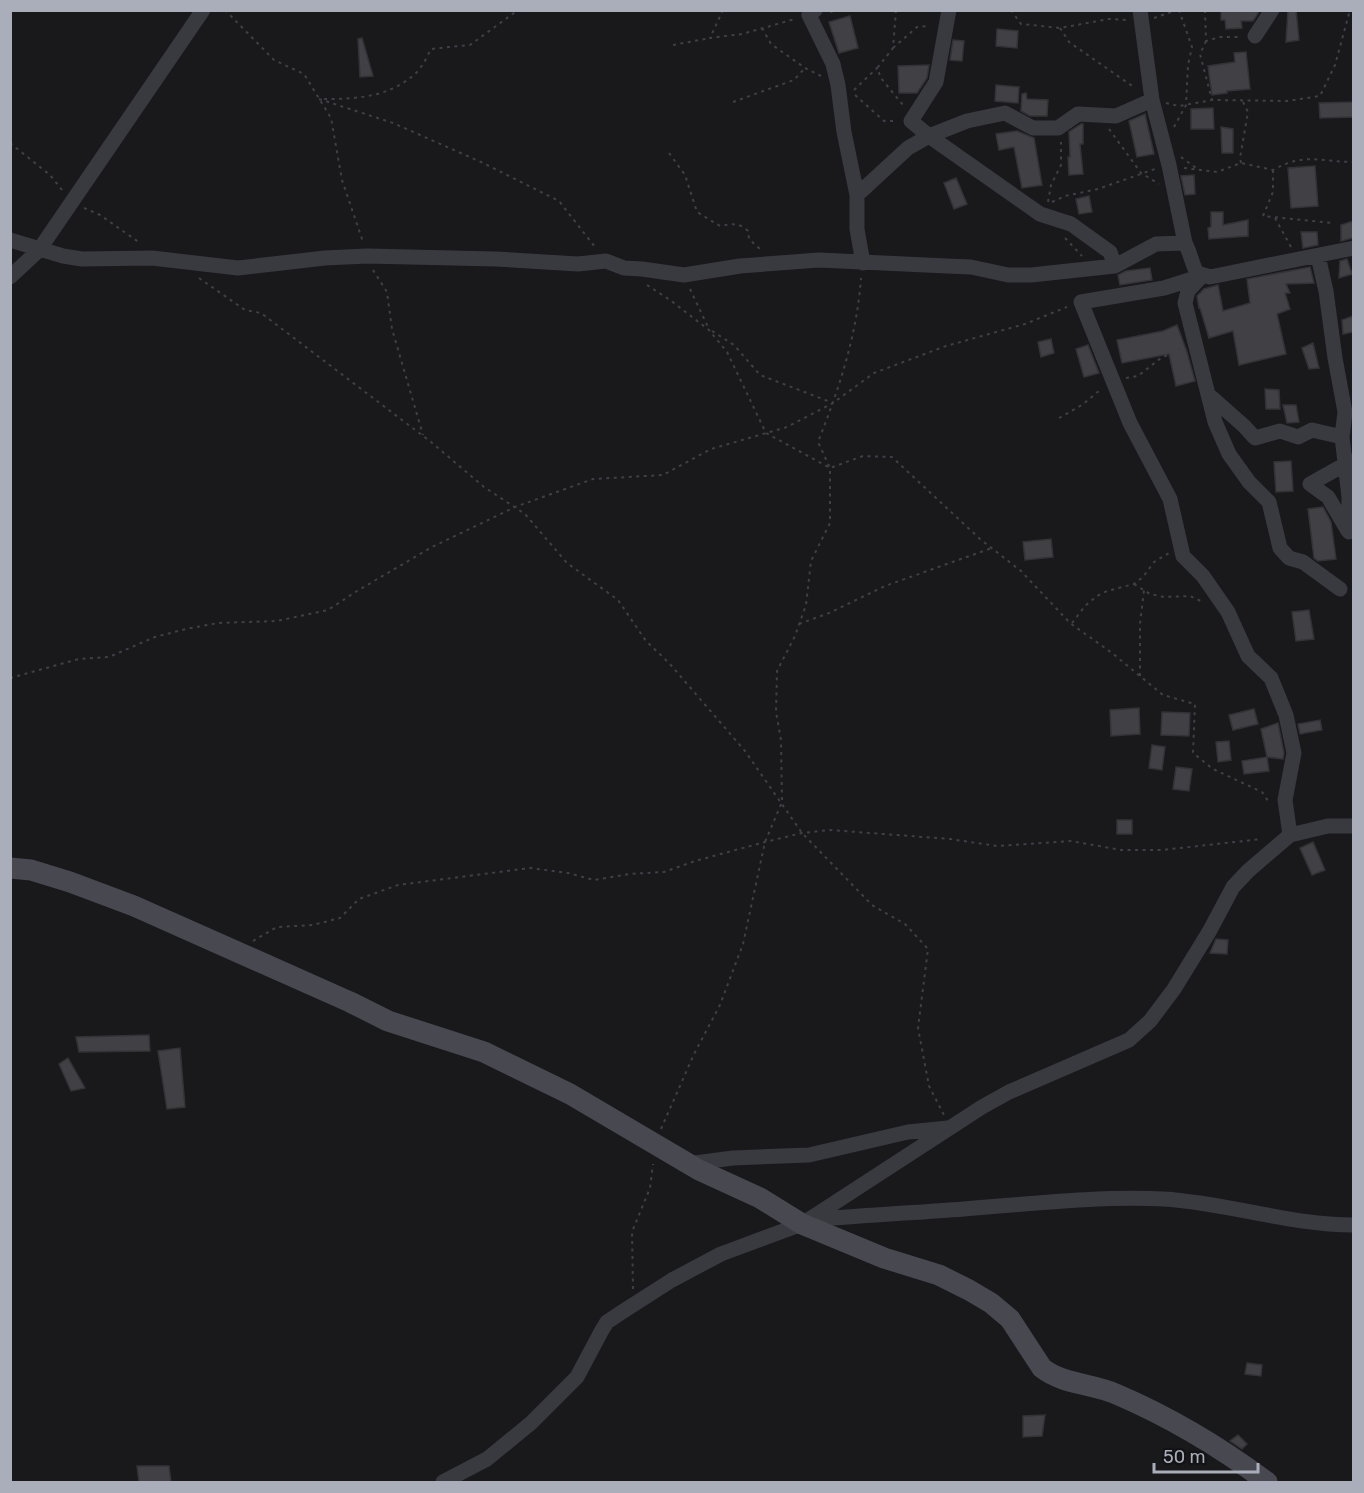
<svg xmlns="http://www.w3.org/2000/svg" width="1364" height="1493" font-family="Rubik,sans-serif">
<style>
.building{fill:#404045;stroke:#333237;stroke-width:1.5}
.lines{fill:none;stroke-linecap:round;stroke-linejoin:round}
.path{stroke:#3f4047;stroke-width:2;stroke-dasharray:3 4.5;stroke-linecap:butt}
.street{stroke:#393a40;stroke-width:15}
.secondary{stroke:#474850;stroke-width:21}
</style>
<rect width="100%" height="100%" fill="#19181b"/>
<path class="building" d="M1221,10H1260L1253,21H1241L1242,28L1226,29L1225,20H1221Z
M1288,10H1296L1299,40L1286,42Z
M850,16L858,48L839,53L829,22Z
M997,29L1018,31L1017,48L996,46Z
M362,38L373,76L360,77L358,39Z
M953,40L964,41L962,61L950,60Z
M1246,52L1250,89L1227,91V93L1212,95L1208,66L1235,62L1234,53Z
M929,65L927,78L917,93H899L898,66Z
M996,85L1019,87L1018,103L995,101Z
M1026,93L1027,99L1048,100L1047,116H1030L1021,111L1022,94Z
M1353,102V117L1320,118L1319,103Z
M1213,108L1214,129H1191V109Z
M1145,114L1154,154L1137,157L1129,121Z
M1081,124H1083V144H1080L1083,174L1069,175L1068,157H1070L1069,132Z
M1221,127L1233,129V153H1222Z
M1017,131L1034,138L1042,185L1022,188L1014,147L999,150L996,134Z
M1315,166L1318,206L1291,208L1288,168Z
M1194,175L1195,194L1185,195L1181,176Z
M956,178L967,204L954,209L944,183Z
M1089,196L1092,212L1079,214L1076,199Z
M1211,212H1223V225L1248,220V236L1209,239L1208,228L1211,227Z
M1353,221V238L1341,241V225Z
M1301,232H1317L1318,245L1303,248Z
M1347,259L1352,274L1339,278L1340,261Z
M1310,267L1314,283L1286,284L1290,293H1285L1290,309L1277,314L1286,354L1239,365L1233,331L1209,338L1200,308H1199L1197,296L1204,289L1218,285L1223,311L1250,303L1247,279Z
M1150,268L1152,280L1120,285L1118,275L1126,271Z
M1353,316V332L1343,334L1342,320Z
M1177,325L1187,352L1195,381L1176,386L1169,354L1122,363L1117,340L1163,331Z
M1051,339L1054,353L1041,357L1038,342Z
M1313,343L1319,368L1309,369L1302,348Z
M1088,345L1099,373L1084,377L1076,349Z
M1265,389L1279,390L1280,409H1266Z
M1283,405H1296L1299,422L1287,423Z
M1291,461L1293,491L1276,492L1274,462Z
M1323,507L1331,522L1336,559L1318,561L1314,558L1308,509Z
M1051,539L1053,557L1025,560L1023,542Z
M1309,610L1314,639L1296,641L1292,612Z
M1139,708L1140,734L1111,736L1110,710Z
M1254,709L1258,724L1233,730L1229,715Z
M1162,712L1190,713L1189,736L1161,735Z
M1320,720L1322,730L1300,734L1298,724Z
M1278,723L1284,753L1283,759L1267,757L1261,729Z
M1229,741L1231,760L1218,762L1216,742Z
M1152,745L1165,747L1162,770L1149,768Z
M1267,757L1269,771L1244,774L1242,761Z
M1176,767L1192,769L1189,791L1173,789Z
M1117,820H1132V834H1117Z
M1313,842L1325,870L1312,875L1300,848Z
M1216,939L1228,940L1227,954L1210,953Z
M149,1035L150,1051L79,1052L76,1037Z
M180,1048L185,1107L167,1109L158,1051Z
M68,1058L85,1088L71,1091L59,1064Z
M1247,1363L1262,1365L1261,1376L1245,1374Z
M1045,1415L1042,1436L1023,1437V1416Z
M1238,1435L1247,1444L1242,1449L1230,1441Z
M137,1466H169L171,1482H139Z"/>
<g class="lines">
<path class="path" d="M225,10L274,60L304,74L331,118L342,180L363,242
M723,10L710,38L742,34L795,19
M896,10L893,48L878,67L880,77L903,105
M1011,10L1021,24L1060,28L1109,19L1128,20
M1205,10L1206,41L1220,37H1241
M830,12L837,10
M1154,18L1177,10
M762,28L771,44L805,68L821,76
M1060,28L1069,42L1135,88
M1206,41L1200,54L1212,100
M673,45L710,38
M893,48L917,27L930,26
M854,90L878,67
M855,95L884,121H897
M319,99L393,123L481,162L559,201L595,247
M324,99C358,99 390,97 416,73C422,67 427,57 431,49L470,45L518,10
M733,102L794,80L805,68
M1166,103L1179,106L1212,100L1287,101L1320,96L1335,65L1350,10
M1174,127L1186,105L1188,65L1192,47L1179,10
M1109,129L1141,173L1159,184
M10,143L50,175L62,190
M669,153L685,175L697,212L720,226C731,224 739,222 748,231L749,239L760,249
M1181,157L1196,168
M1241,163L1240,158L1248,112L1242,100
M1184,168L1217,172L1241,163L1273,170C1305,152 1321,162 1354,162
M1273,170V192L1263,216L1332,223
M1048,202L1051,185L1061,165V142
M1052,202L1065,196L1098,189L1155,169
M84,208L100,215L140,243
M1275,218L1291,247
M1065,238L1082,256
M373,270L387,292L392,329L423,435
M199,278L245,310L261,313L431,442L484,487L525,514L567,563L618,600L646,641L669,663L745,751L802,833L872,905L905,924L928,949L918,1028L929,1086L944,1115
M647,285L670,300L709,330L727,352L766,433L830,468L863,456L892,457L980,539L1021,571L1070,623L1112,653L1163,695L1195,704L1193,753L1213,769L1262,792L1270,804
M690,289L708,327
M712,331L734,345L760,375L833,403
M1126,378L1138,376L1161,358L1181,349
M1059,418L1082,405L1100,390
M1134,584L1150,594L1164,597L1190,596L1203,602
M1072,623L1085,606L1097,596L1107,591L1134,584L1143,577L1154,562L1169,553
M799,624L829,613L885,586L992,548
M1140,676V624L1144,590
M10,678L79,659L109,657L155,637L186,629L218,623L277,621L328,610L357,591L432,547L515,507L593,479L663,475L711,449L787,427L833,403L874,373L946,346L1025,324L1067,307
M253,941L277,927L313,925L340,918L359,899L398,885L530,868L568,873L594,880L629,874L664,872L695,861L765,842L802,833L830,830L950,839L997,846L1071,841L1121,850H1162L1262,839
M661,1129L694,1054L720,1005L743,944L765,842L782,802L781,740L776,712L777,671L795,636L806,605L811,561L830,523V468L818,442C839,389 857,335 861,278
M633,1289L632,1232L650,1188L653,1164"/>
<path class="street" d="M815,10L809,15L833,64L838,85L844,132L857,195V229L863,263
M949,10L936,82L911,121L929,136L1040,214L1071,224L1110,252L1115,266
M1140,10L1152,100L1169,165L1185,243
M1255,36L1272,10
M857,195L908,148L929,136L967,121L1005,113L1033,128H1058L1078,114L1116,116L1152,100
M10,240L63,256L82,259L152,258L238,268L325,258L367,256L496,259L578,264L606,261L624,268L642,269L684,275L740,266L819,260L947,266L971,267L1008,275H1031L1115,266L1156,244L1185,243C1190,252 1192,264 1197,273L1210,277L1354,248
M1318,256L1326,291L1335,358L1345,412L1342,437
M1202,276L1164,288L1081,302L1130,423L1170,499L1183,556L1203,576L1228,612L1248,656L1271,678L1286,715L1294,753L1285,800L1290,835
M1202,276L1188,291L1185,303L1215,422L1229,454L1249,482L1269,502L1280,548L1289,558L1303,562L1340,589
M10,277L39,250L203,10
M1209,395L1244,426L1255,438L1280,431L1298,437L1312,430L1342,437L1349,497V532
M1348,531L1328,497L1310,484L1351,461
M687,1164L733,1158L809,1155L908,1132L948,1128
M813,1220C863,1215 913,1213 964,1209C1030,1204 1097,1196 1164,1199C1228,1203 1289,1225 1354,1225
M443,1482L487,1459L531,1423L577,1377L602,1330L607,1322L622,1312L672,1280L721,1254L802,1224L982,1107L1009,1092L1129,1040L1150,1021L1174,989L1209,932L1233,887L1248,871L1290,835L1328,826H1354"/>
<path class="secondary" d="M10,868L31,870L70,882L134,906L350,1002L388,1021L484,1052L570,1094L699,1170L760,1198L802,1224L884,1258L939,1275L969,1290L991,1303L1010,1319L1042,1368C1064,1385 1091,1383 1116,1394C1170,1417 1220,1447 1267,1482"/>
</g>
<rect width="1364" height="1493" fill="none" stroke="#aaaebb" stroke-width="24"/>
<path d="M1154 1463v9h104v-9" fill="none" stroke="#aaaebb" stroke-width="3"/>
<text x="1163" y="1463" font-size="18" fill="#aaaebb" stroke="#131316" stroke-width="4.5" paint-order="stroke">50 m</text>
</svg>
